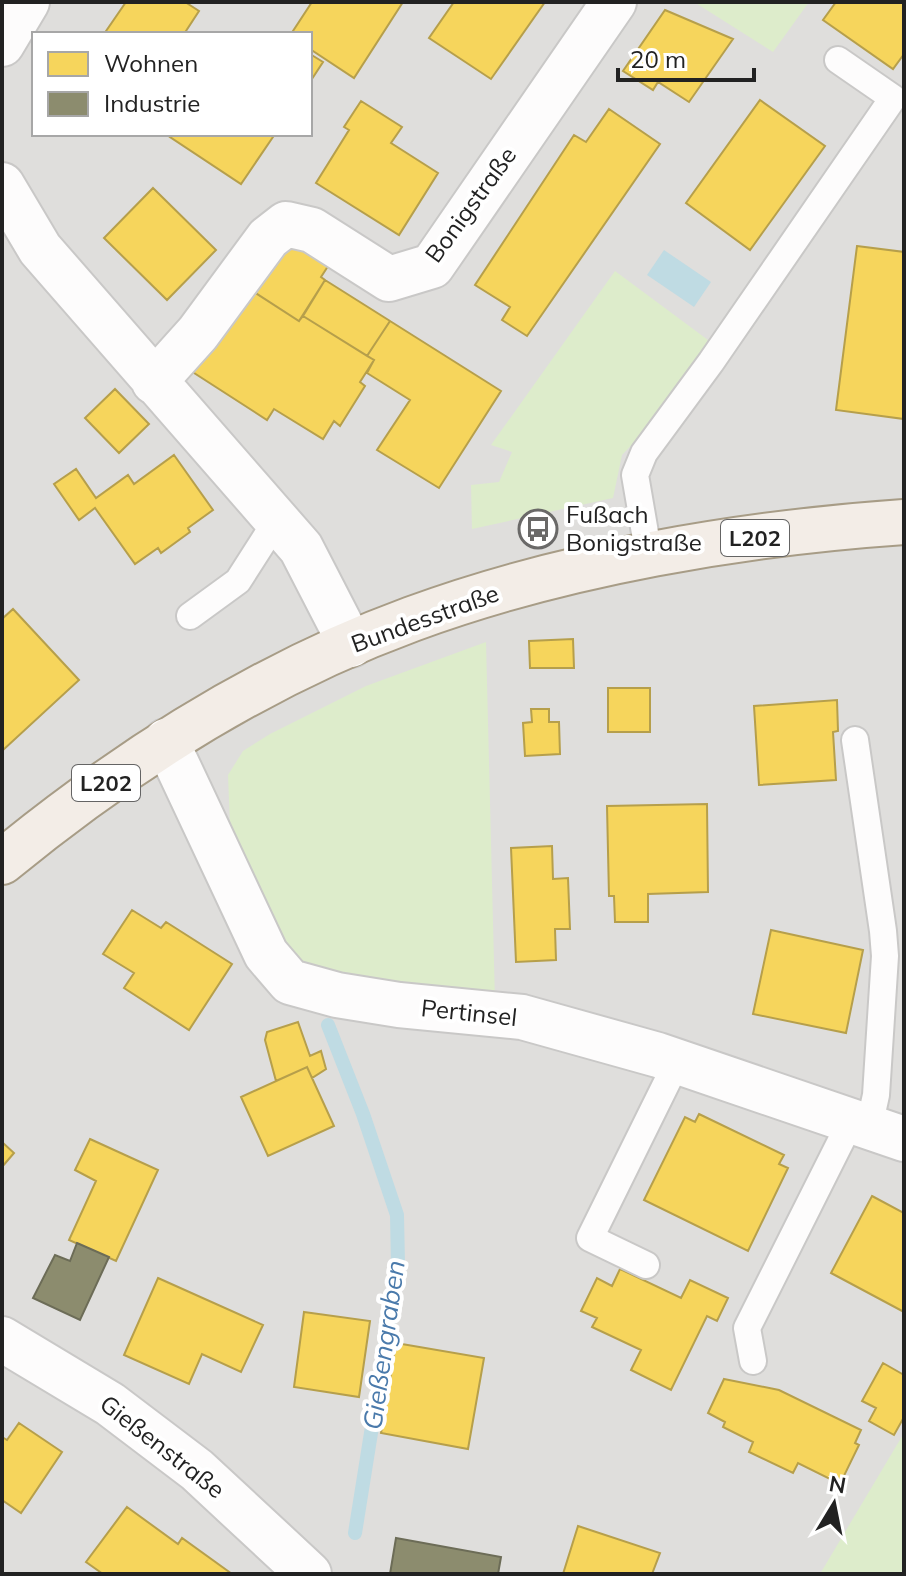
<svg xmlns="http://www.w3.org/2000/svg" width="906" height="1576" font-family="Mulish,sans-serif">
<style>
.residential{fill:#dfdedc;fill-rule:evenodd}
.grass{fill:#ddeccb}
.water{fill:#bfdbe3}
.homes{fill:#f6d55c;stroke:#b69f4b;stroke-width:2}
.industry{fill:#8c8c6e;stroke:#6c6c57;stroke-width:2}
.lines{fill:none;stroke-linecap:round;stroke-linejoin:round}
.stream{stroke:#bfdbe3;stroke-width:14}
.lane-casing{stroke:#c9c8c7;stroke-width:30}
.street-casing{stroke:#c9c8c7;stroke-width:48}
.primary-casing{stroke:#a79c86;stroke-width:48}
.lane{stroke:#fdfcfc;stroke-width:26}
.street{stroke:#fdfcfc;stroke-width:44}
.primary{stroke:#f3ede7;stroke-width:44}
.labels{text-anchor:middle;stroke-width:8;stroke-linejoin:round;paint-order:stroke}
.shield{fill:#fff;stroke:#646464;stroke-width:2}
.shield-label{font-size:22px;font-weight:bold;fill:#222}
.street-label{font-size:24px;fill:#222;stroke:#fff}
.poi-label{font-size:24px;fill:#222;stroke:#fff;text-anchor:start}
.water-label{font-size:26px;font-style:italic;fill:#4a7aab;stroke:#fff}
</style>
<rect width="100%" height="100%" fill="#f0eeeb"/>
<path class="residential" d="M2,2H904V1574H2ZM34,34H310V134H34Z"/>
<path class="grass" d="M694,2H809L773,52Z
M615,271L708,340L673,402L622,455L613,498L472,529L471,485L499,482L512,452L491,445Z
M486,642L495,1002L337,978L295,958L275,932L230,826L228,775L243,751L270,734L366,686Z
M904,1433V1574H820Z"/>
<path class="water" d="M664,250L711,282L694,307L647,275Z"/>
<path class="homes" d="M126,2H185L199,11L184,34H104Z
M312,2H403L354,78L310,49V34H291Z
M454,2H545L491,79L429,38Z
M836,2H904V54L893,69L823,20Z
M665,10L733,39L689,102L658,82L653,90L623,71Z
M310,54L323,62L310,82Z
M760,100L825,146L750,250L686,203Z
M361,101L402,127L391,143L438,173L399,235L316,183L349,130L344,127Z
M609,109L660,144L527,336L502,320L510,307L475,285L574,135L586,142Z
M173,134H275L241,184L170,137Z
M153,188L216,250L167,300L104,238Z
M288,245L332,260L321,277L325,280L299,321L251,290L268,265L273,269Z
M857,246L904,252V419L836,410Z
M325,280L390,321L367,356L303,316Z
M245,286L299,321L303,316L374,360L360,382L365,386L340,426L334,421L323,439L274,409L267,420L191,371Z
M390,321L501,391L439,488L377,450L410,400L367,373L374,360L367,356Z
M115,389L149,424L119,453L85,418Z
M174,455L213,510L188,528L190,532L161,553L158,548L135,564L95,508L79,520L54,484L76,469L96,498L128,475L134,484Z
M13,609L79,680L2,751V619Z
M573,639L574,668H530L529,641Z
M608,688H650V732H608Z
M837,700L838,731L833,732L836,780L759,785L754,706Z
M531,709H549V722H559L560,754L525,756L523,723L532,722Z
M707,804L708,892L648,894V922H615L614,896H609L607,806Z
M552,846L553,879L568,878L570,929H555L556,960L516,962L511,848Z
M132,910L161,928L166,922L232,964L189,1030L124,988L134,973L103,954Z
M771,930L863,950L846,1033L753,1014Z
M298,1022L310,1056L321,1051L326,1069L312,1078L307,1067L276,1081L265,1040L267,1032Z
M307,1067L334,1126L268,1156L241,1097Z
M699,1114L784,1155L779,1164L788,1168L748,1251L644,1200L685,1117L695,1122Z
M90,1139L158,1170L116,1261L69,1240L96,1181L75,1170Z
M2,1142L14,1153L2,1167Z
M872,1196L904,1213V1312L831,1273Z
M620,1269L681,1298L690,1280L728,1298L717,1321L707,1316L671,1390L631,1370L641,1350L592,1327L597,1318L581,1311L597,1278L612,1286Z
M158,1278L263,1325L241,1372L202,1354L189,1384L124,1355Z
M304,1312L370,1321L359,1397L294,1387Z
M396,1343L484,1358L468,1449L381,1433Z
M883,1363L904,1375V1417L894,1435L869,1421L876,1408L862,1401Z
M724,1379L779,1390L861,1430L855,1443L859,1445L840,1484L798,1463L793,1473L749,1452L753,1442L723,1427L725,1422L708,1413Z
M19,1423L62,1452L21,1513L2,1500V1437L7,1440Z
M127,1507L178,1544L182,1538L232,1574H103L86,1562Z
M578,1526L660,1553L652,1574H563Z"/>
<path class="industry" d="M77,1243L109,1257L80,1320L33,1298L55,1255L70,1261Z
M396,1538L501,1557L498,1574H390Z"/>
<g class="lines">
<path class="stream" d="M328,1025L363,1114L397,1215L398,1264L355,1533"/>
<g class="lane-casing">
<path id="lane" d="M649,556L635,475L644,453L711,362L893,98L838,60
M190,616L238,581L277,520
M855,740L883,931L885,956L876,1095L869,1127
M646,1265L590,1238L677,1062
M753,1361L747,1328L851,1121"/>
</g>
<g class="street-casing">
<path id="street" d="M2,44L27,2
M2,185L40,249L301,548L351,645
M154,382L198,333L268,238L286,224L312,230L389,279L432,266L614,2
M166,741L266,954L290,982L337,995L399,1005L522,1017L658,1055L904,1139
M2,1339L110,1404L197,1470L309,1574"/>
</g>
<g class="primary-casing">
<path id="primary" d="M2,862C125,761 262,674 412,619C564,563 743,533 904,522"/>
</g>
<use href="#lane" class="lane"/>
<use href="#street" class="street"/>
<use href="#primary" class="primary"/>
</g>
<defs>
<g id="bus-ring" transform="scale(2)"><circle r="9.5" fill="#fff" stroke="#6a6968" stroke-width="1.5"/><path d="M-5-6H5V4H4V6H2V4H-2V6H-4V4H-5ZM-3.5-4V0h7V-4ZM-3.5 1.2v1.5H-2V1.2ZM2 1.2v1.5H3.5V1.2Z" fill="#6a6968"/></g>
</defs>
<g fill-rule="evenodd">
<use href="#bus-ring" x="538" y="529"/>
</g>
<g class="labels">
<g class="shield">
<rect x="721" y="520" width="68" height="36" rx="6"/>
<rect x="72" y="765" width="68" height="36" rx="6"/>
</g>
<g class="shield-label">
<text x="755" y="546">L202</text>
<text x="106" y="791">L202</text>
</g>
<g class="street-label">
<text transform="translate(471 205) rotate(-54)" y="8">Bonigstraße</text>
<text transform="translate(425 619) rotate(-20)" y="8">Bundesstraße</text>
<text transform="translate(469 1013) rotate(6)" y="8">Pertinsel</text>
<text transform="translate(162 1447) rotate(38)" y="8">Gießenstraße</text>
</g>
<g class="poi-label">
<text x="566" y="523">Fußach<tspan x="566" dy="28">Bonigstraße</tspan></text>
</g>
<g class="water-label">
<text transform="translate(384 1345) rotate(-82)" y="9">Gießengraben</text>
</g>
</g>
<rect width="906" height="1576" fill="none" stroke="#222222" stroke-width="8"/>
<rect x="32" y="32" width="280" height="104" fill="#ffffff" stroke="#a7a7a7" stroke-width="2"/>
<rect x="48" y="52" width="40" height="24" fill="#f6d55c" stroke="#a7a7a7" stroke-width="2"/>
<text x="104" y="72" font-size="24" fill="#222222">Wohnen</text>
<rect x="48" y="92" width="40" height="24" fill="#8c8c6e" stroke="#a7a7a7" stroke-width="2"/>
<text x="104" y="112" font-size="24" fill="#222222">Industrie</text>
<g transform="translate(834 1504) rotate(10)" stroke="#ffffff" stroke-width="6" paint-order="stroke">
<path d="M0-6L14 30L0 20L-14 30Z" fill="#222222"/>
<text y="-12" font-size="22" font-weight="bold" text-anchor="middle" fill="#222222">N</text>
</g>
<path d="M618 68v12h136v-12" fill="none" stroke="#222222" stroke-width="4"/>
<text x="630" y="68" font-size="24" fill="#222222" stroke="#ffffff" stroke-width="6" paint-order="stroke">20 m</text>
</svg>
